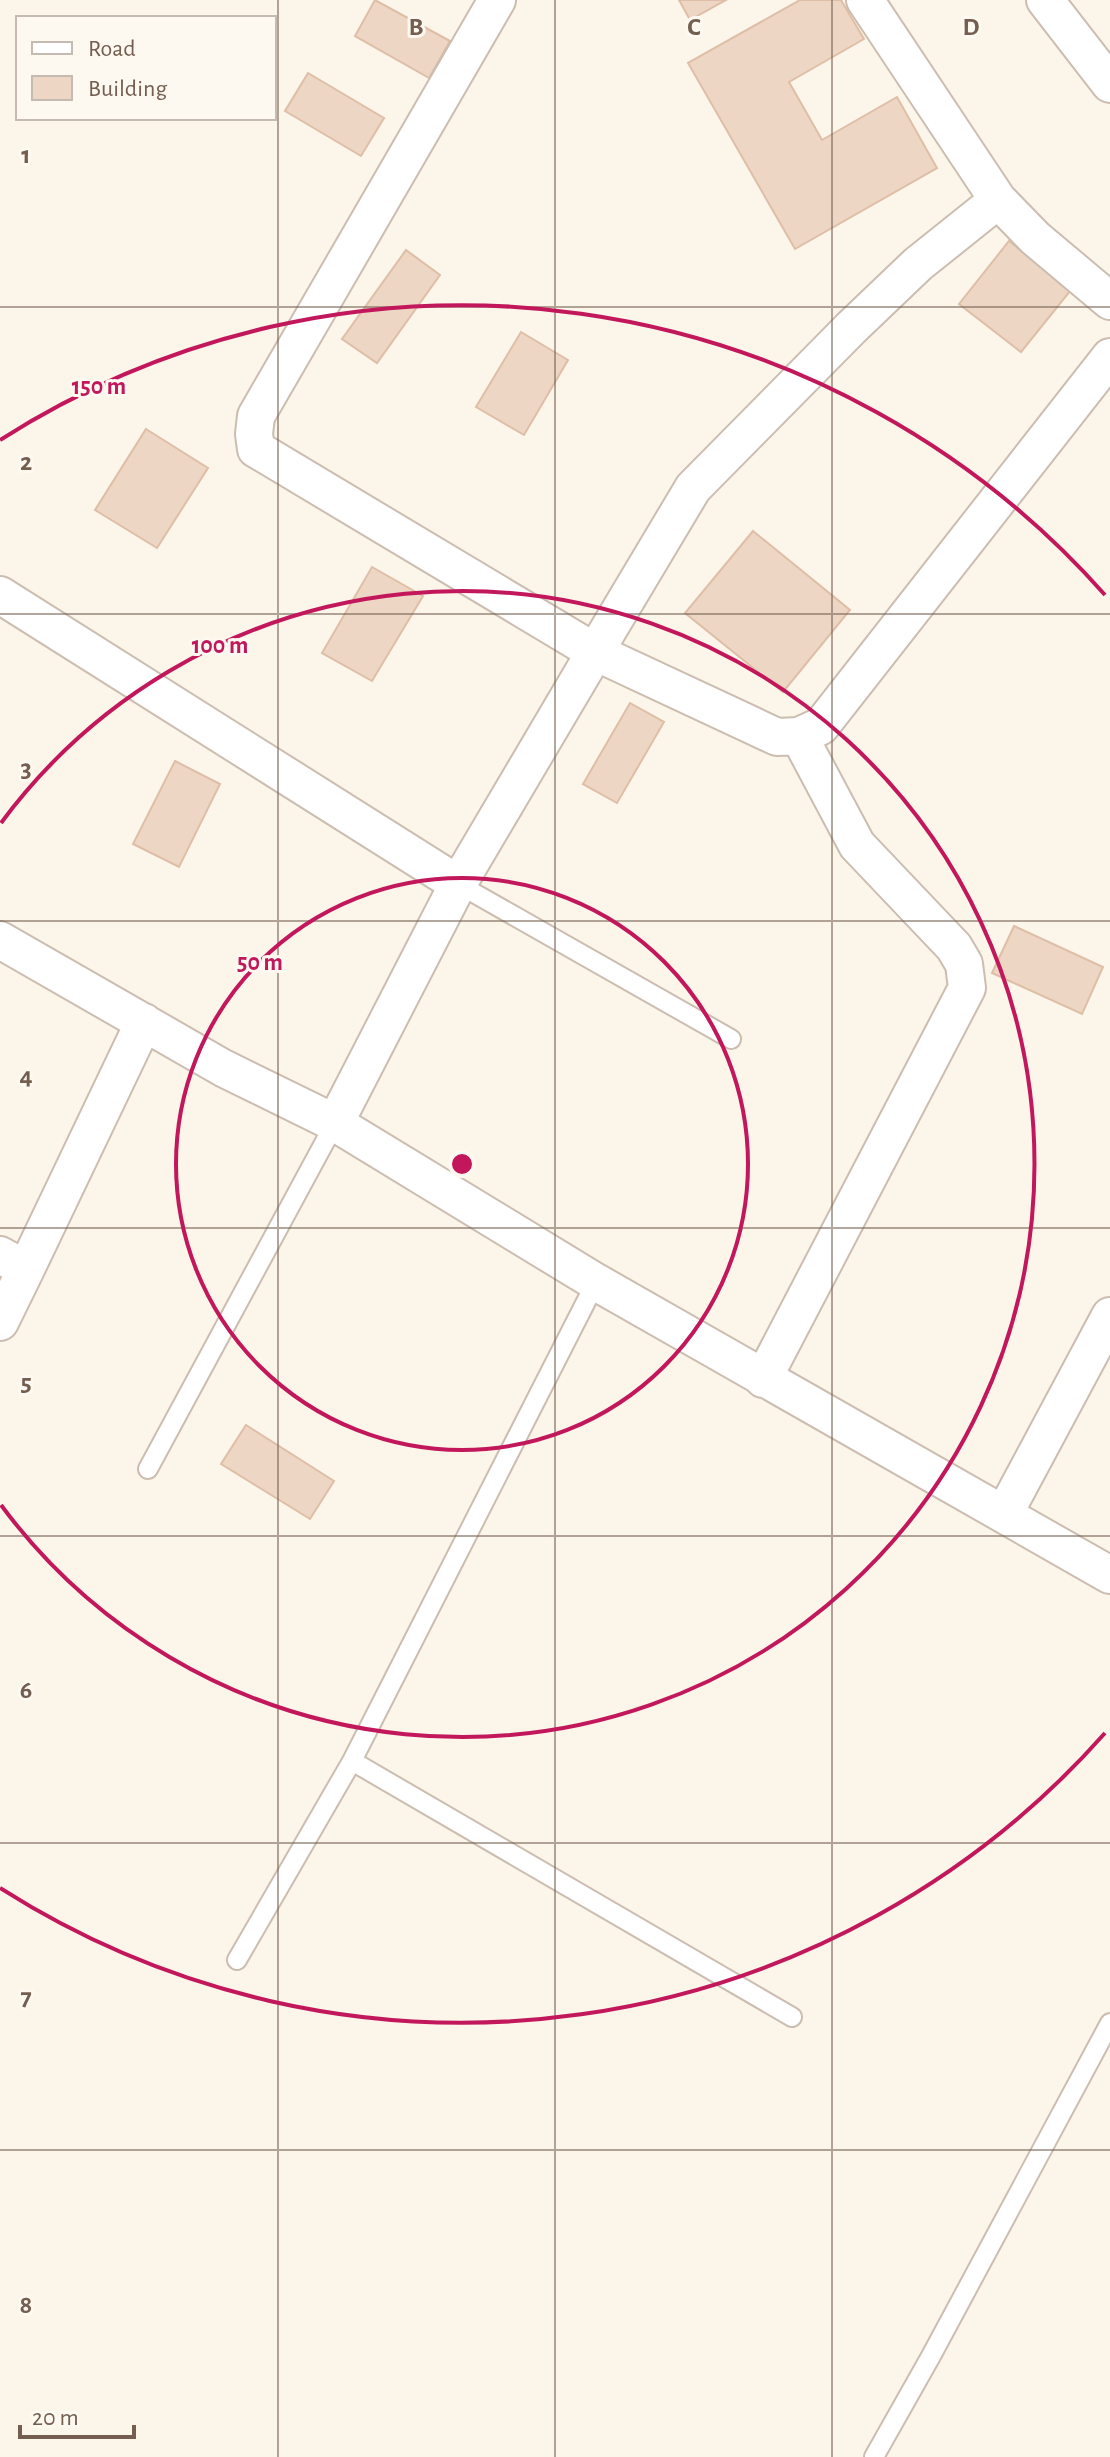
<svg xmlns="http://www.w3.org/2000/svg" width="1110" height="2457" font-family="'Alegreya Sans',sans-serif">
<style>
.building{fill:#edd6c4;stroke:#debea6;stroke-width:2}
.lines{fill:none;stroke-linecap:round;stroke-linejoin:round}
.service-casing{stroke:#ccbdb1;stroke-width:22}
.minor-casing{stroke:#ccbdb1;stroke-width:40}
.service{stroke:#fff;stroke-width:18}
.minor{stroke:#fff;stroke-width:36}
.grid{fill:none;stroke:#735e50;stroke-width:2;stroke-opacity:0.55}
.ring{fill:none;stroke:#c2185b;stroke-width:4}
.grid-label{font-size:26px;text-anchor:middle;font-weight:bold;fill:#735e50;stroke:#fdf9f0;stroke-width:6;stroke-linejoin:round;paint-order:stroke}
.centre{fill:#c2185b;stroke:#fdf9f0;stroke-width:4}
.ring-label{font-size:24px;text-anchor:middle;font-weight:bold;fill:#c2185b;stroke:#fdf9f0;stroke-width:6;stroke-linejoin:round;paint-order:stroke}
</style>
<rect width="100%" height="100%" fill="#fbf5ea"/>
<path class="building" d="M375,0L450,41L429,78L355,36Z
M679,0H726L690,20Z
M800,0H841L864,39L789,82L822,140L897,97L937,168L795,249L688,63Z
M308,73L384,118L361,156L285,111Z
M1009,241L1071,290L1021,352L959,304Z
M406,250L440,275L377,363L342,339Z
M521,332L568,360L524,435L476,407Z
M146,429L208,468L157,548L95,510Z
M753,531L850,610L783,692L685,613Z
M372,567L423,596L372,681L322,653Z
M630,703L664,722L617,803L583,784Z
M175,761L220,784L179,867L133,844Z
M1014,926L1103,967L1082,1014L992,973Z
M246,1425L334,1481L310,1519L221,1464Z"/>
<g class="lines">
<g class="service-casing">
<path id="service" d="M458,884L731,1039
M148,1469L335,1123
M352,1761L792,2017
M237,1960L352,1761L596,1282
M874,2457L931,2356L1110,2023"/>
</g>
<g class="minor-casing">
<path id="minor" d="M865,0L998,200L1035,238L1110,301
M1045,0L1110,84
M998,200L918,264L851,328L693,488L595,652L777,737L799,736L821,726L1110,357
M0,595L458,884
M0,940L223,1068L335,1123L596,1282L1110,1575
M335,1123L458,884L595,652L256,449L254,434L256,416L497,0
M0,1255L26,1269L144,1022
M0,1322L26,1269
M763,1379L967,988L964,964L954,947L857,845L799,736
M1004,1514L1110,1316"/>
</g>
<use href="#service" class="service"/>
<use href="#minor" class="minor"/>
</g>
<path class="grid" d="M278,0V2457M555,0V2457M832,0V2457M0,307H1110M0,614H1110M0,921H1110M0,1228H1110M0,1536H1110M0,1843H1110M0,2150H1110"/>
<g class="ring">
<circle cx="462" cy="1164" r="286"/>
<path d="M1 823A573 573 0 1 1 1 1505"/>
<path d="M1105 1733A859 859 0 0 1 0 1888M0 440A859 859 0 0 1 1105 595"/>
</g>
<g class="grid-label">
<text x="416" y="35">B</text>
<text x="694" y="35">C</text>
<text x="971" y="35">D</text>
<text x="26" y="163">1</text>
<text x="26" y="470">2</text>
<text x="26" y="777">3</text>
<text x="26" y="1084">4</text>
<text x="26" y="1391">5</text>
<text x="26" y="1698">6</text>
<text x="26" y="2005">7</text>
<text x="26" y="2313">8</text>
</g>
<circle cx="462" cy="1164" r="12" class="centre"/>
<g class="ring-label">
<text x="99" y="394">150 m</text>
<text x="220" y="653">100 m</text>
<text x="260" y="970">50 m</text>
</g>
<rect x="16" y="16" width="260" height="104" fill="#fdf9f0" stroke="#c6bbb0" stroke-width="2"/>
<rect x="32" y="42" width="40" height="12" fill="#ffffff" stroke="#c6bbb0" stroke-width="2"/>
<text x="88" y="56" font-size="24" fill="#735e50">Road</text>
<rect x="32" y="76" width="40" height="24" fill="#edd6c4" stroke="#c6bbb0" stroke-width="2"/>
<text x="88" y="96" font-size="24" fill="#735e50">Building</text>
<path d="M20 2425v12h114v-12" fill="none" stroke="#735e50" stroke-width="4"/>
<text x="32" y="2425" font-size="24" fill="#735e50" stroke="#fdf9f0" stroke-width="6" paint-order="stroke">20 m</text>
</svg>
